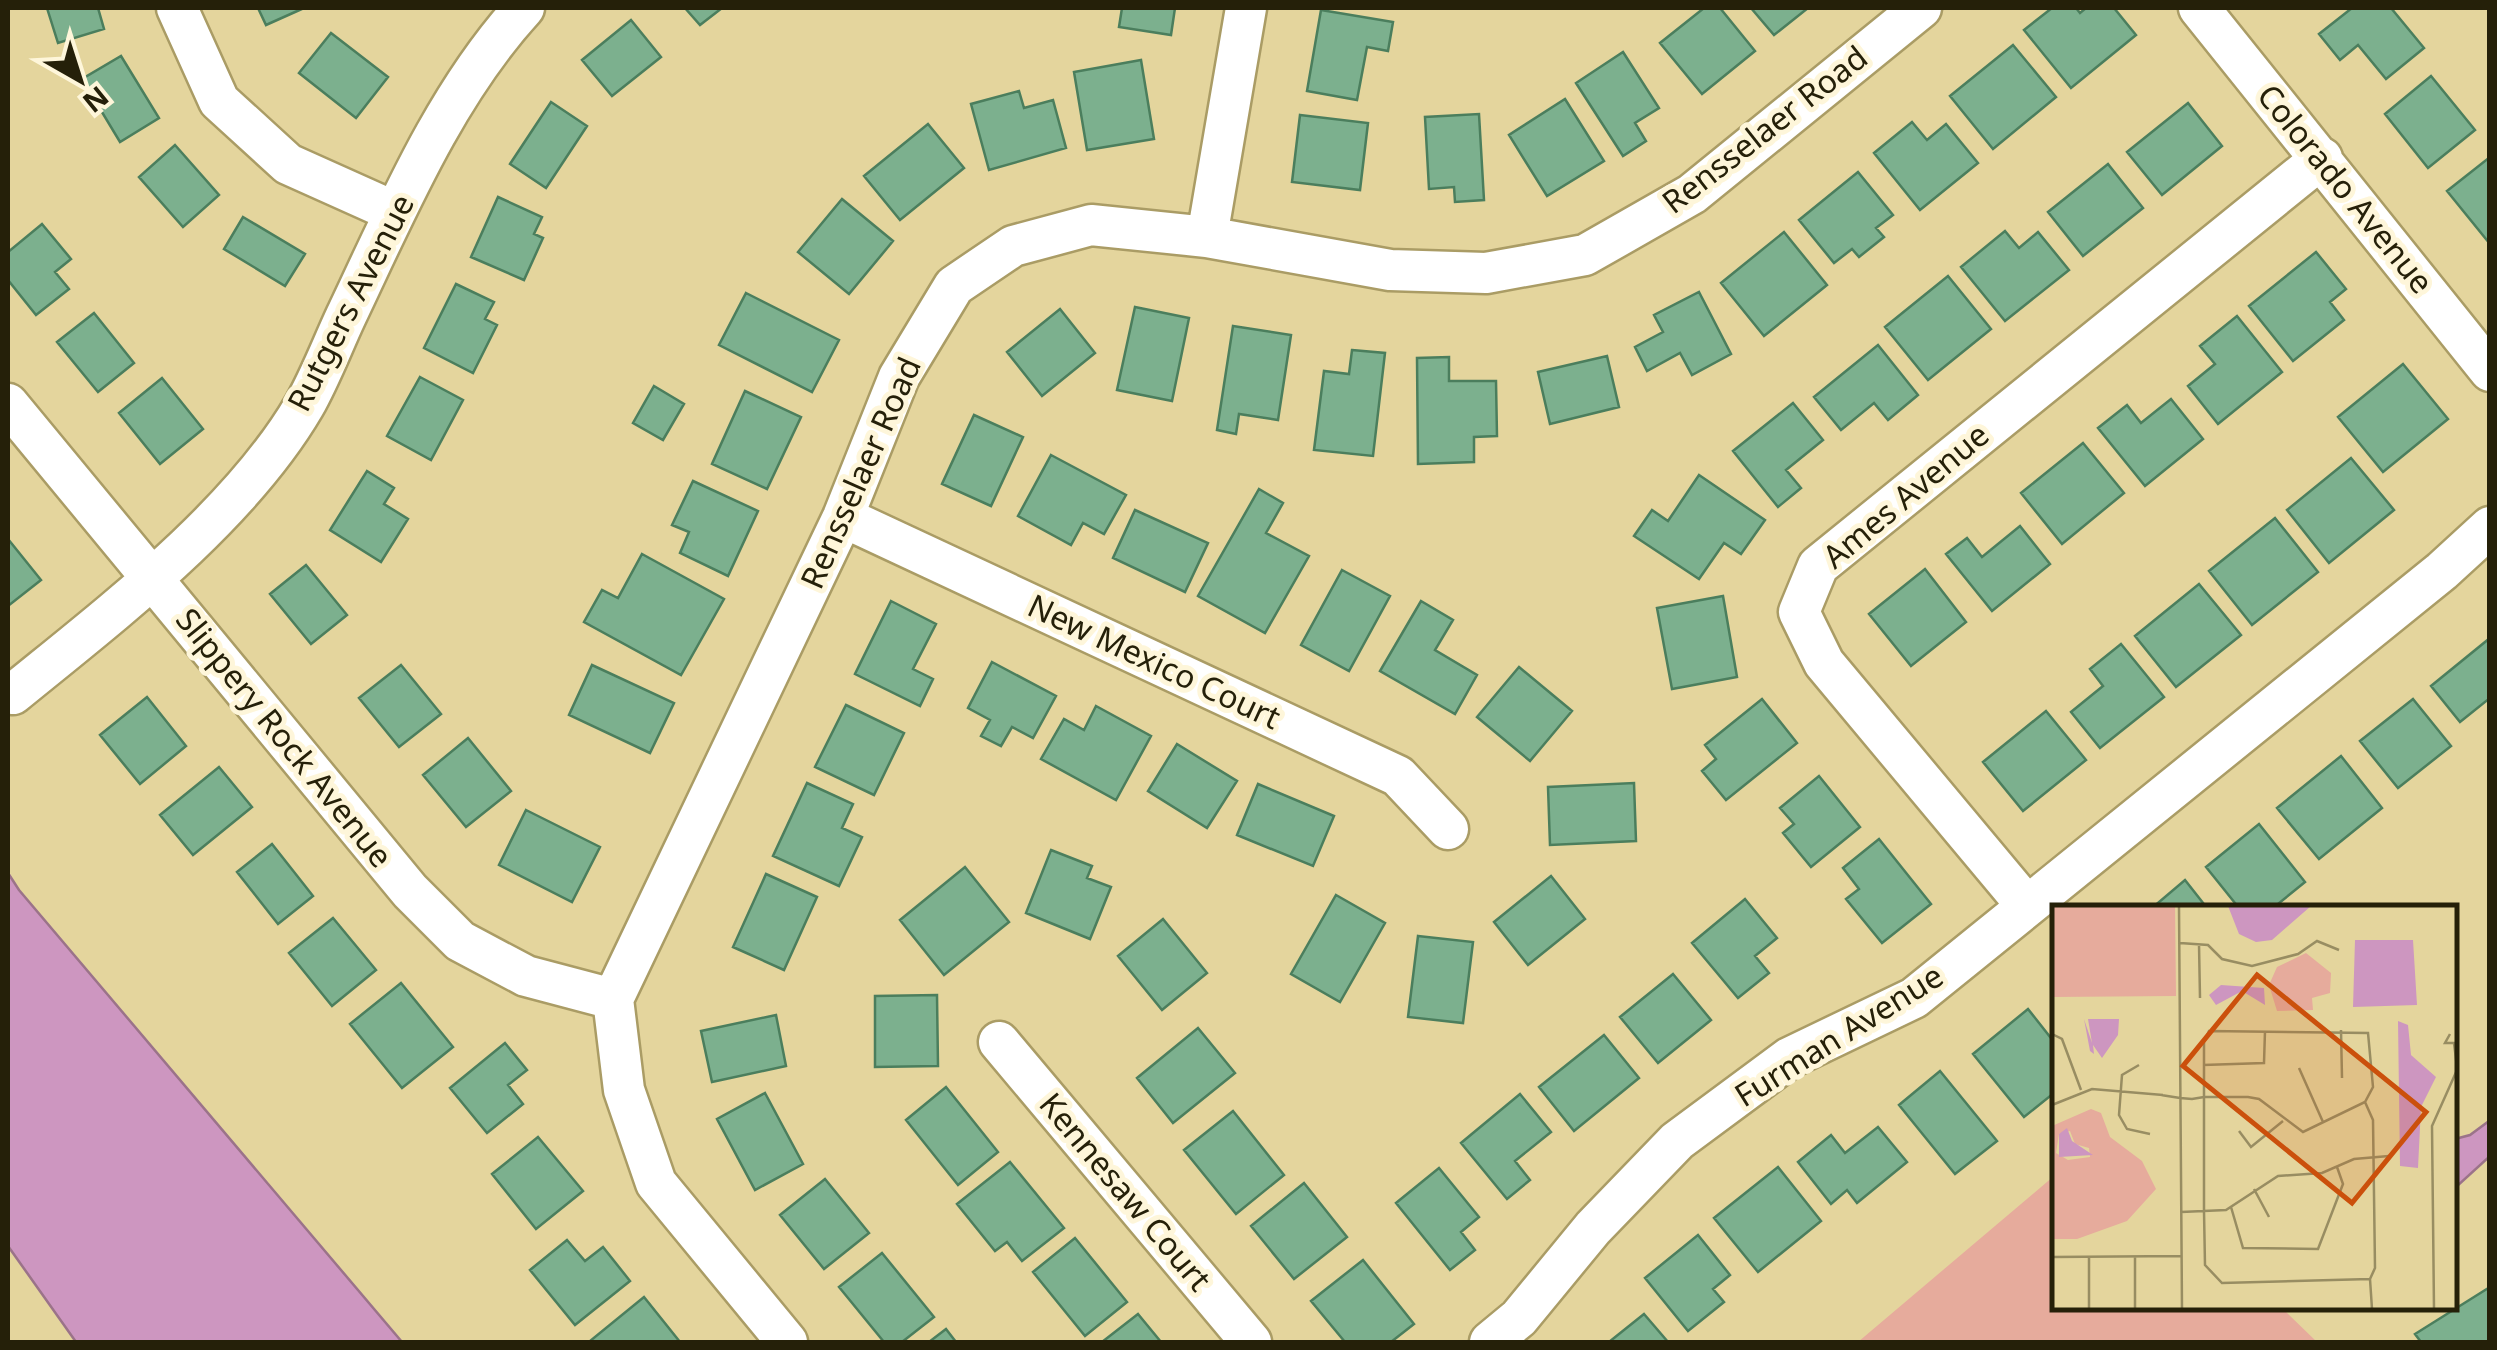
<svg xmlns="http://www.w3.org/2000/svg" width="2497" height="1350" font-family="'Noto Sans',sans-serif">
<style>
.green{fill:#e6ab9c}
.water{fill:#cd96c0;stroke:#9b7389;stroke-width:2.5}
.building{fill:#7cb08e;stroke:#4b7e5d;stroke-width:2.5}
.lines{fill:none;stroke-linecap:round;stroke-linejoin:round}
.minor-casing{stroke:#aa9c65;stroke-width:45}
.minor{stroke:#fff;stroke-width:40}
.labels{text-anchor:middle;stroke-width:10;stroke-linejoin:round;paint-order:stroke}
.street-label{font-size:32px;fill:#252009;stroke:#fef6da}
.inset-road{fill:none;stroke:#988d62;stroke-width:2.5}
.view{fill:#cb500c;fill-opacity:0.15;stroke:#cb500c;stroke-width:5}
.inset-edge{fill:none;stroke:#252009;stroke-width:5}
</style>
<rect width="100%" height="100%" fill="#e4d59d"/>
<path class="green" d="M2054,1176V1308H2282L2317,1342H1858Z"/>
<path class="water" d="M8,873L19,890L402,1342H76L8,1246Z
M2489,1121V1157L2455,1188V1139L2470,1135Z"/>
<path class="building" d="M47,8H98L104,29L58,43Z
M258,8H304L266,25Z
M685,8H722L700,25Z
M1122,8H1175L1171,35L1119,27Z
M1704,8H1720L1755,51L1702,94L1660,43Z
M1751,8H1808L1774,35Z
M2052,8H2076L2080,13L2086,8H2114L2136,35L2071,88L2024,30Z
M2352,8H2391L2424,48L2386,79L2358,45L2340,60L2319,34Z
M1321,10L1393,22L1388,51L1367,47L1357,100L1307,91Z
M631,20L661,57L612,96L582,60Z
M331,33L388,77L356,118L299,73Z
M2013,45L2056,97L1993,149L1950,96Z
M1623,52L1659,108L1635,123L1646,141L1623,156L1576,83Z
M121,56L159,118L120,142L82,79Z
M1141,60L1154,139L1087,150L1074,72Z
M2431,76L2475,130L2428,168L2385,114Z
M1019,91L1024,108L1053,100L1066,148L989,170L971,104Z
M1565,99L1604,161L1547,196L1509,135Z
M551,102L587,126L546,188L510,164Z
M2188,103L2222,146L2162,195L2127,152Z
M1479,114L1484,200L1455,202L1454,187L1429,189L1425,117Z
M1300,115L1368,123L1360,190L1292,182Z
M1912,122L1927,140L1946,124L1978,163L1920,210L1874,153Z
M928,124L964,168L900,220L864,176Z
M175,145L219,195L183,227L139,177Z
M2490,157V244L2447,191Z
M2108,164L2143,208L2083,256L2048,212Z
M1858,172L1893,215L1876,228L1884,237L1859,257L1852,249L1834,263L1799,220Z
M498,197L542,217L534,234L543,238L524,280L471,257Z
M842,199L893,241L849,294L798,252Z
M243,217L305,254L285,286L224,249Z
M42,224L71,259L55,272L69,289L36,315L8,280V252Z
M2005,231L2019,248L2038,232L2069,270L2005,321L1961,267Z
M1784,232L1827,285L1764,336L1721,283Z
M2316,252L2346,289L2330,302L2344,320L2293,361L2249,306Z
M1948,276L1991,329L1928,380L1885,327Z
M456,284L494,302L485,319L497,325L473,373L424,348Z
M1699,292L1731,354L1692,375L1680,353L1647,371L1635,347L1663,332L1654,315Z
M746,293L839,340L812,392L719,345Z
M1135,307L1189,318L1172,401L1117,390Z
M1060,309L1095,353L1042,396L1007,352Z
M94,313L134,363L98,392L57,342Z
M2237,316L2282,372L2218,424L2188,386L2215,364L2200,346Z
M1233,326L1291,335L1278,420L1239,414L1236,434L1217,430Z
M1878,345L1918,395L1888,420L1874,403L1841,430L1814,397Z
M1352,350L1385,353L1373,456L1314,450L1324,371L1349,374Z
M1607,356L1619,407L1550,424L1538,372Z
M1449,357V381H1496L1497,436L1474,437V462L1418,464L1417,358Z
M2403,364L2448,419L2383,472L2338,417Z
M420,377L463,400L431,460L387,436Z
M162,378L203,429L160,464L119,413Z
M654,386L684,404L663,440L633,423Z
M745,391L801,417L767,489L712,464Z
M2171,399L2203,439L2145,486L2098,428L2127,405L2141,423Z
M1793,403L1823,440L1786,470L1801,488L1778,507L1733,451Z
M974,415L1023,437L991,506L942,484Z
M2083,443L2124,493L2062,544L2021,493Z
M1051,455L1126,495L1104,534L1083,523L1071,545L1018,516Z
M2351,458L2394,510L2329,563L2287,510Z
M367,471L394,488L384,504L408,519L381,562L330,530Z
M1699,475L1765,520L1741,554L1724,543L1699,579L1634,536L1652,510L1668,521Z
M693,481L758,511L728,576L680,553L689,532L672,525Z
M1259,489L1283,503L1266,533L1309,556L1265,633L1198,596Z
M1135,510L1208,543L1185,592L1113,558Z
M2275,518L2318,572L2252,625L2209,571Z
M2020,526L2050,564L1992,611L1946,554L1967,538L1982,557Z
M8,539L41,580L8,606Z
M642,554L724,599L681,675L584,622L602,590L618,598Z
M306,565L347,615L311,644L270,594Z
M1925,569L1966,622L1911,666L1869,614Z
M1342,570L1390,596L1349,671L1301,645Z
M2199,584L2241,635L2176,687L2135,636Z
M1723,596L1737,677L1672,689L1657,608Z
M891,601L936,624L913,669L933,679L920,706L855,674Z
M1421,601L1453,620L1435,650L1477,675L1455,714L1380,671Z
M2490,638V698L2460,722L2431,686Z
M2121,644L2164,697L2100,748L2071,712L2103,686L2090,669Z
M992,662L1056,696L1033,738L1012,727L1001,746L981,736L990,720L968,708Z
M401,665L441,714L399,747L359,698Z
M592,665L674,703L650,753L569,715Z
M1519,667L1572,711L1530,761L1477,717Z
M147,697L186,746L140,784L100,735Z
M1762,699L1797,743L1726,800L1702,771L1716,759L1705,745Z
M2413,699L2451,746L2398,788L2360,741Z
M846,705L904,733L874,795L815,767Z
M1096,706L1151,736L1116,800L1041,759L1064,719L1084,730Z
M2046,711L2086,760L2023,811L1983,762Z
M468,738L511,791L466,827L423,775Z
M1177,744L1237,781L1207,828L1148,791Z
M2341,756L2382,808L2319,859L2277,808Z
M219,767L252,807L193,855L160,815Z
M1819,776L1860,827L1811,867L1783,833L1794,824L1780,808Z
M807,783L853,804L842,828L862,837L839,886L773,856Z
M1634,783L1636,841L1550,845L1548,787Z
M1258,784L1334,816L1313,866L1237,835Z
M526,810L600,847L572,902L499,865Z
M2259,824L2305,882L2273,908H2239L2206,867Z
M1879,839L1931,904L1882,943L1846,899L1859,889L1843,868Z
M272,844L313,896L278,924L237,872Z
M1051,850L1092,866L1087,878L1111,887L1090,939L1026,913Z
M965,867L1009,922L944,975L900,920Z
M766,874L817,897L784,970L733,947Z
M1551,876L1585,919L1528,965L1494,922Z
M2185,880L2207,908H2152Z
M1336,895L1385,923L1340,1002L1291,974Z
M1745,899L1777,938L1755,956L1769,973L1738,998L1692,943Z
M333,918L376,970L332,1006L289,953Z
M1163,919L1207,973L1162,1010L1118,956Z
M1418,936L1473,942L1463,1023L1408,1017Z
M1673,974L1711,1020L1658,1063L1620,1017Z
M401,983L453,1047L402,1088L350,1024Z
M937,995L938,1066L875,1067V996Z
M2028,1009L2054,1042V1093L2024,1117L1973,1054Z
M776,1015L786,1066L712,1082L701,1031Z
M1198,1028L1235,1073L1173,1123L1137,1078Z
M1604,1035L1639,1078L1574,1131L1539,1087Z
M505,1043L527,1070L508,1085L523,1104L487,1133L450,1088Z
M1940,1071L1997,1141L1955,1174L1899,1105Z
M946,1087L998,1152L958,1185L906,1120Z
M765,1093L803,1164L755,1190L717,1119Z
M1520,1094L1551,1132L1515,1161L1530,1180L1507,1199L1461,1143Z
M1233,1111L1284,1175L1236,1214L1184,1150Z
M1878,1127L1907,1162L1857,1203L1847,1190L1831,1204L1798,1162L1831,1135L1845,1153Z
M538,1137L583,1191L536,1229L492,1174Z
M1010,1162L1064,1228L1022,1261L1007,1242L995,1251L957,1204Z
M1778,1167L1821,1221L1758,1272L1714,1218Z
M1439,1168L1479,1217L1461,1232L1475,1250L1450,1270L1396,1203Z
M825,1179L869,1233L824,1269L780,1215Z
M1304,1183L1347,1237L1294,1279L1251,1226Z
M1698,1235L1730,1275L1713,1289L1724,1302L1688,1331L1645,1278Z
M1075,1238L1127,1302L1085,1336L1033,1272Z
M567,1240L585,1261L603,1247L630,1281L575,1325L530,1270Z
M882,1253L934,1317L902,1342H884L839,1287Z
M1363,1260L1414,1324L1391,1342H1345L1311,1301Z
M2490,1287V1342H2421L2415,1334Z
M644,1297L680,1342H591L590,1341Z
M1138,1314L1161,1342H1102Z
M1644,1314L1668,1342H1609Z
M946,1329L956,1342H929Z"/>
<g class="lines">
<g class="minor-casing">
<path id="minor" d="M177,8L219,101L288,164L395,212
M2199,8L2490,371
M1207,237L1246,8
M8,404L410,891L460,941L526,976L613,999
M843,517L1398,776L1448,829
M13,694C111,614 239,517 304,406C320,378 332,346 346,316C396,211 445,94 524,8
M2027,906L1824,663L1799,612L1818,566L2322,158
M999,1042L1251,1342
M787,1342L656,1183L624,1090L613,999L843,517L899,377L954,286L1013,246L1091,225L1207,237L1390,270L1486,273L1585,255L1692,194L1921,8
M1490,1342L1519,1318L1593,1228L1677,1141L1789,1058L1914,998L2442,571L2490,527"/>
</g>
<use href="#minor" class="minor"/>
</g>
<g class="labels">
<g class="street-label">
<text transform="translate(1765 130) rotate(-38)" y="11">Rensselaer Road</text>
<text transform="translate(2345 189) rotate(51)" y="11">Colorado Avenue</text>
<text transform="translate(351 303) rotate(-63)" y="11">Rutgers Avenue</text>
<text transform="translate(861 473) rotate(-66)" y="11">Rensselaer Road</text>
<text transform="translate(1906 496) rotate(-40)" y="11">Ames Avenue</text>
<text transform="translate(1154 662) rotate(25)" y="11">New Mexico Court</text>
<text transform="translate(284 738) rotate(51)" y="11">Slippery Rock Avenue</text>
<text transform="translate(1839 1036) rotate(-32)" y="11">Furman Avenue</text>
<text transform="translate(1125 1192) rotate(50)" y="11">Kennesaw Court</text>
</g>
</g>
<g transform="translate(2052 905)">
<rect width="405" height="405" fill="#e4d59d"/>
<path d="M0,1H123L124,91L0,92ZM254,48L279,68L278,88L260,93L261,105L225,106L217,80L225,62ZM39,204L49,208L58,232L90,256L104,284L75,316L25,334H0V221ZM18,226L23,239L37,243L38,252L16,255L4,248L7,229Z" fill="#e6ab9c" fill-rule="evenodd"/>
<path d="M176,1H259L220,35L204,37L187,29ZM303,35H361L365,100L301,102ZM169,80L212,83L213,100L190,86L164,100L157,90ZM32,114L40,138L36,114H67L66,130L50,153L41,140L42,149L38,146ZM346,116L356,120L359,150L384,172L369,202L366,263L348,261ZM15,223L20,236L41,250L7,252V229Z" fill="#cd96c0"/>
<path class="inset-road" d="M127,1L130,404M128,38L156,40L170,54L200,61L246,49L265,36L287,45M147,39L148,93M289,125L290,173M0,129L10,134L29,185M398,129L393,138H402L405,162M87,160L70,170L67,210L75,224L98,229M151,160L212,158L213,126M247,163L271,217M109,190L128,193L140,194L152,192H196L207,194L251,227L313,197L321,182L316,128L157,126L152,137V306L153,360L170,378L318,374M313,197L321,215L323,363L318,374M0,200L40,184L111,190M187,226L199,242L231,216M202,284L217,312M179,302L191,343L266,344L291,279L285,262M129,307L174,305L226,271L270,268L302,254L337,251M37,351V404M83,351V404M0,352L129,351M318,374L320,404M382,404L380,221L405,165"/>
<path class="view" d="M205,70L374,207L300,298L131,161Z"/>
<rect width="405" height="405" class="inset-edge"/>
</g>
<rect width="2497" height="1350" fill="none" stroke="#252009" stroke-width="20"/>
<g transform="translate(80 80) rotate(141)" stroke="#fef6da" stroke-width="8" paint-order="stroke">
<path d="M0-8L18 38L0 25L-18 38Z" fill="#252009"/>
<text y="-15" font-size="28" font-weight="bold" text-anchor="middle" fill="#252009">N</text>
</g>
</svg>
